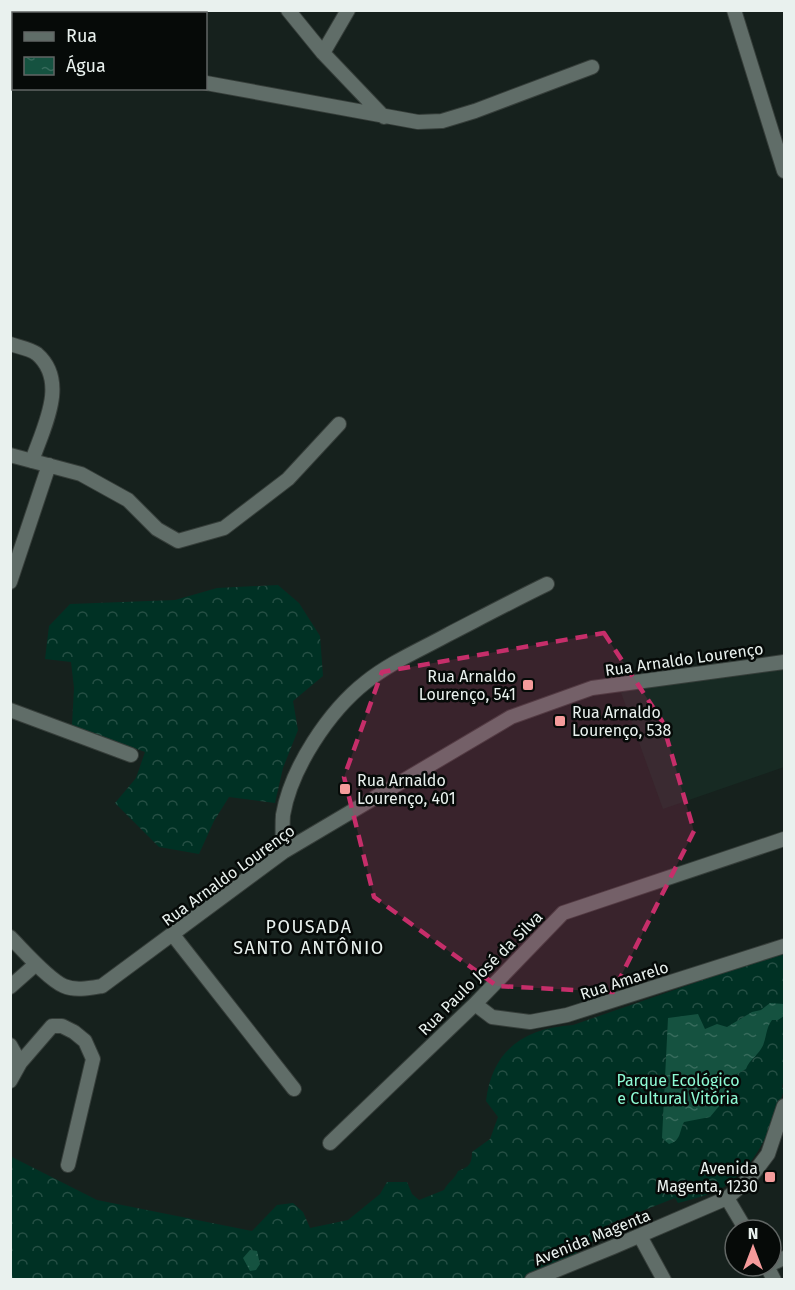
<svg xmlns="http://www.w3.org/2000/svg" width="795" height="1290" font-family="'Fira Sans',sans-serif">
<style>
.built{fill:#172a23}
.forest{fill:url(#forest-crowns)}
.water{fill:url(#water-ripples)}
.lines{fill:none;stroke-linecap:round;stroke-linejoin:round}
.minor-casing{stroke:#363e3a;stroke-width:16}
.minor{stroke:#606d68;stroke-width:14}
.marked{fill:#c62e6a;fill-opacity:0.2;stroke:#c62e6a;stroke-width:4.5;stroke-dasharray:12 8;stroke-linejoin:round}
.poi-dot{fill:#f59b9b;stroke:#060a08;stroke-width:2}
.labels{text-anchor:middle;stroke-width:5;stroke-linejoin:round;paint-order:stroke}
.street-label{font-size:16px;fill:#e9f1ee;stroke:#060a08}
.poi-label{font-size:16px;fill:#e9f1ee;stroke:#060a08;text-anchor:end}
.park-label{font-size:16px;fill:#8efbd5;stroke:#060a08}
.neighbourhood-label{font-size:18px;letter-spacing:1.5px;fill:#e9f1ee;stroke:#060a08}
</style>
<defs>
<pattern id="forest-crowns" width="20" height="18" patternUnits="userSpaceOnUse" patternTransform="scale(1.5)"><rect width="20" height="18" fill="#003124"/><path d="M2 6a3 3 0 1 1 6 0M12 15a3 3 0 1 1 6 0" fill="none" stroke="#254f44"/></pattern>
<pattern id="water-ripples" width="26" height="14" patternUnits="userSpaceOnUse" patternTransform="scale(1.5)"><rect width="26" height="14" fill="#155240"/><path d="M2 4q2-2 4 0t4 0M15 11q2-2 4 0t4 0" fill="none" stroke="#376b5c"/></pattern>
</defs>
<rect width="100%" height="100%" fill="#16211d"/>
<path class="built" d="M784,670V767L663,809L619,687Z"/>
<path class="forest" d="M278,585L299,603L320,636L323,676L293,701L298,730L283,768L275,803L229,797L214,821L199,854L159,847L115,803L136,778L145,752L72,725L74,688L71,662L45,659L49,626L70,604L175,600L217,588Z
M784,952V1079L782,1087L784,1090C773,1123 759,1161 731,1182C716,1194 696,1198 678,1203L675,1198L609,1224L604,1236L583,1246L562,1270L531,1279H11L10,1156L97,1200L252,1231L277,1205L293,1203L303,1212L310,1228L348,1220L380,1194L387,1182H407L412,1194L419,1200L444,1190C448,1182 455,1179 458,1171C469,1167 472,1164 472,1152L490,1139L498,1117L486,1101C492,1050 524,1028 573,1025Z"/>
<path class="water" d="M770,1003L784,1004V1016L778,1020H772C765,1029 767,1040 761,1049C756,1057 750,1059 746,1069L733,1076L720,1105L710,1117L684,1122C679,1132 681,1141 669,1144L662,1138L668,1018L698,1014L705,1029L717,1024L727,1027L752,1012L761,1010Z
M250,1250L257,1251L260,1264L256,1270L250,1271L243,1258Z"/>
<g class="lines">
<g class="minor-casing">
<path id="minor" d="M65,10L68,14
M288,10L323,53L384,117
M734,10L784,171
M323,53L348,10
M206,83L418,122L442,121L475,111L592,67
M10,344C19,347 31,349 37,354C69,382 43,428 32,461
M10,455L81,474L128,500L157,529L178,541L224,528L288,479L339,424
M10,582L49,465
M10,710L131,755
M283,852C283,840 282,827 283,815C291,768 329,711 366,682C391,662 422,649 449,634C482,617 514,600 547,584
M173,935L294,1089
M10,937C23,950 48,979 64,986C75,991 90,988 102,986L283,852L511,717L592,688L784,662
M10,987L36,964
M475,1004L492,1017L530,1022L567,1015L784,946
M10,1045L20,1063
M10,1081L20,1063L52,1026H62L74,1032L85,1041L93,1059L68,1165
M330,1143L475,1004L563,913L784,839
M727,1198L746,1230
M640,1236L664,1280
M771,1264L784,1258
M767,1266L774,1280
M532,1280L613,1247L727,1198L750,1178L768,1154L784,1106"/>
</g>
<use href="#minor" class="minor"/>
</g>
<path class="marked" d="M604,633L662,721L694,831L613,992L497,986L374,897L344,777L382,672Z"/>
<g class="poi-dot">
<rect x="522" y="679" width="12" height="12" rx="3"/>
<rect x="554" y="715" width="12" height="12" rx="3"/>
<rect x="339" y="783" width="12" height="12" rx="3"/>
<rect x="764" y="1171" width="12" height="12" rx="3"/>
</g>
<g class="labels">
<g class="street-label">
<text transform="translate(684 659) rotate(-8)" y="6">Rua Arnaldo Lourenço</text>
<text transform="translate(228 875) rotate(-36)" y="6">Rua Arnaldo Lourenço</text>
<text transform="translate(480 973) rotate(-45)" y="6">Rua Paulo José da Silva</text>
<text transform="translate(624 980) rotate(-18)" y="6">Rua Amarelo</text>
<text transform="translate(592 1237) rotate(-22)" y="6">Avenida Magenta</text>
</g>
<g class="poi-label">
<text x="516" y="682">Rua Arnaldo<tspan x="516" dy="18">Lourenço, 541</tspan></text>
<text x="572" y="718" text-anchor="start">Rua Arnaldo<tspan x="572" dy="18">Lourenço, 538</tspan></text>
<text x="357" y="786" text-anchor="start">Rua Arnaldo<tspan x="357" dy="18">Lourenço, 401</tspan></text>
<text x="758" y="1174">Avenida<tspan x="758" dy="18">Magenta, 1230</tspan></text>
</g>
<g class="park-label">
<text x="678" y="1086">Parque Ecológico<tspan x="678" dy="18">e Cultural Vitória</tspan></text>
</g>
<g class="neighbourhood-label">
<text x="309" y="933">POUSADA<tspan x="309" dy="21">SANTO ANTÔNIO</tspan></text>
</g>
</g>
<rect width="795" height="1290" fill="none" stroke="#e9f1ee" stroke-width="24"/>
<rect x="12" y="12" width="195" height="78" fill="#060a08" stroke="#616664" stroke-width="1.5"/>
<rect x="24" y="32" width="30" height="9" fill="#606d68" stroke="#616664" stroke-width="1.5"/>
<text x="66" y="42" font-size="18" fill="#e9f1ee">Rua</text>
<rect x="24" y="57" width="30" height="18" fill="url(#water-ripples)" stroke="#616664" stroke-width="1.5"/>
<text x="66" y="72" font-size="18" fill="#e9f1ee">Água</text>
<g transform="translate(753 1248)"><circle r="28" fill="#060a08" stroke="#616664" stroke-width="1.5"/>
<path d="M0-4.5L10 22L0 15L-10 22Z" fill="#f59b9b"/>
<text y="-9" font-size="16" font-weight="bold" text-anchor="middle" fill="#e9f1ee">N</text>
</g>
</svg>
